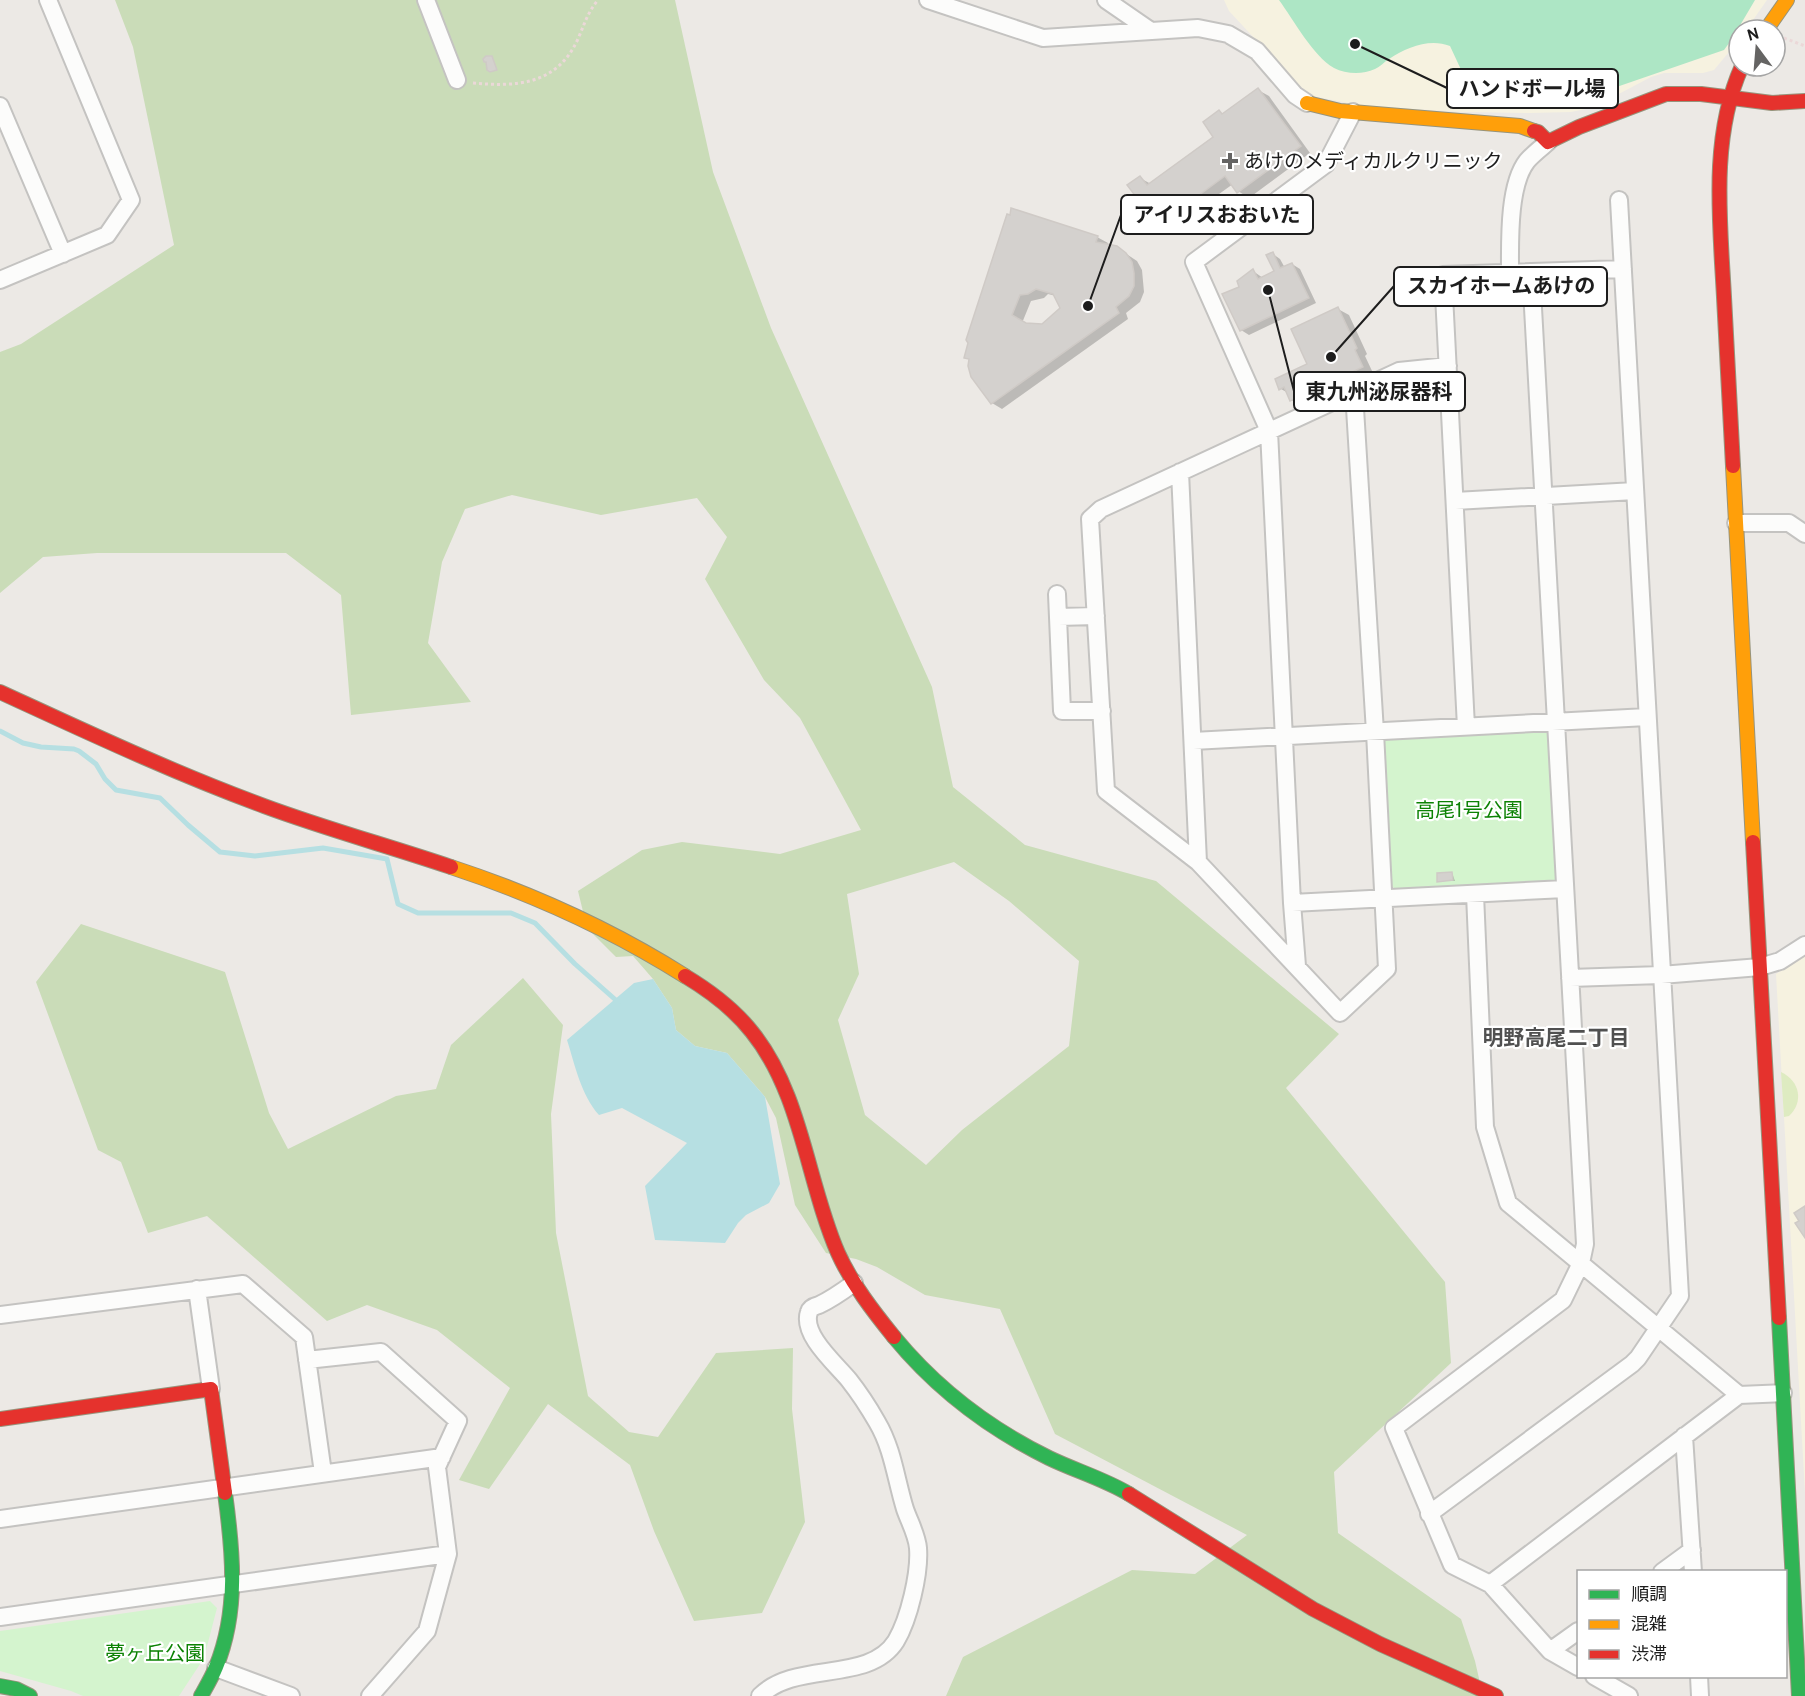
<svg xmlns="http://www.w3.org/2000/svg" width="1805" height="1696" font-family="Overpass,'Noto Sans JP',sans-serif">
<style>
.education{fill:#f6f2e0}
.grass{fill:#deebc1}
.forest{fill:#cadcb8;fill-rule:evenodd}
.park{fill:#d4f4ce}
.pitch{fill:#ade6c5}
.water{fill:#b6dfe2}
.shadow{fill:#0003;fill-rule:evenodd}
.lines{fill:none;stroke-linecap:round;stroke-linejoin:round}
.stream{stroke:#b6dfe2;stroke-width:5}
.building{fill:#d4d1ce;stroke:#cfcac6;stroke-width:1.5;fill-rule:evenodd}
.street-casing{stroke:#c4c3c1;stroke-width:20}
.fast-casing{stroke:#97947c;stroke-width:16}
.slow-casing{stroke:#97947c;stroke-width:16}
.jam-casing{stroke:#97947c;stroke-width:16}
.path{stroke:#ebd8d8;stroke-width:3;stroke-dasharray:3 3;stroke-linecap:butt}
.street{stroke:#fcfcfb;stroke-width:16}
.fast{stroke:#30b455;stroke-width:14}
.slow{stroke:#ff9f0a;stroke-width:14}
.jam{stroke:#e5322d;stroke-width:14}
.poi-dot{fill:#656463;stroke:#fff;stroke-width:2}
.labels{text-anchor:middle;stroke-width:4.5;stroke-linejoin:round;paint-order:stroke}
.poi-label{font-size:20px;fill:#1d1d1d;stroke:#fff;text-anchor:start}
.park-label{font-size:20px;fill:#0c8204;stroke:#fff}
.neighbourhood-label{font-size:21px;font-weight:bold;fill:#505050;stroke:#fff}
.leader{fill:none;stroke:#1d1d1d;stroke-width:2}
.callout-dot{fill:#1d1d1d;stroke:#fff;stroke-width:2}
.callout{fill:#fff;stroke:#1d1d1d;stroke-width:2}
.callout-label{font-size:21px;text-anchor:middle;font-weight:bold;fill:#1d1d1d}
</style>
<rect width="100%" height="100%" fill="#ece9e5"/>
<path class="education" d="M1224,0H1767L1746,30H1739V40L1714,70L1703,73H1664L1651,77L1613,97L1586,109L1571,112L1530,113L1463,112L1364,106L1312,96L1294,81L1229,11Z
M1805,955V1493L1776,974Z"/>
<path class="grass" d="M1781,1072C1800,1081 1804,1102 1789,1116L1784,1117Z"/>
<path class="forest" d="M115,0H675L713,172L771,328L932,687L953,787L1025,845L1156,881L1339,1034L1286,1088L1445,1282L1451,1363L1334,1472L1338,1533L1461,1619L1475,1661L1483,1696H946L963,1657L1132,1570L1195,1574L1247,1535L1055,1434L1000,1309L925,1295L877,1267L856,1259L826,1253L795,1205L776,1118L765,1097L727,1053L695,1046L676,1030L672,1008L653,979L633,956L616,957L587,928L578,891L642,850L682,842L780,854L861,830L800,718L764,680L705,579L727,537L697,498L601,515L512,495L465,509L442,562L428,643L471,702L351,715L341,595L286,553H97L43,557L0,593V352L21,344L174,245L133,47ZM954,862L1009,901L1079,961L1069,1046L962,1130L926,1165L865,1115L838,1020L859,974L847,894Z
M81,924L225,972L269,1113L288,1149L396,1096L436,1089L451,1045L523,978L563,1025L551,1114L556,1233L588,1396L629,1432L658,1437L716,1353L793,1348L792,1409L805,1522L762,1613L694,1621L654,1531L630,1465L548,1404L489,1489L459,1480L510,1388L437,1330L367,1305L327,1321L207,1216L148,1233L121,1162L98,1150L36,982Z"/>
<path class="park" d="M1544,729L1548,734L1549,740L1557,878L1553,882L1397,890L1390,885L1382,743L1388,738Z
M210,1601L217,1608L204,1658L179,1696H83L71,1691L0,1671V1631Z"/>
<path class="pitch" d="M1279,0H1755L1732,39L1724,50L1573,102L1477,104L1450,46C1430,38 1407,47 1389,59C1384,62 1380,67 1375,69C1362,75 1346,74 1334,68C1313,56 1293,19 1279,0Z"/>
<path class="water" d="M653,979L672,1008L676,1030L695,1046L727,1053L765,1097L780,1184L769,1203L746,1215L738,1223L725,1243L655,1240L645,1186L687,1143L622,1108L599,1115C581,1095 575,1065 567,1040L634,983Z"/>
<path class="shadow" d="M1258,90L1269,96L1310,153L1249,198L1238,191L1233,184L1187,217L1176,211L1174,212L1171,211L1160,219L1165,225L1155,232L1139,222L1129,208L1131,206L1137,210L1142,206L1147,209L1140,178L1151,184L1215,137L1219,112L1224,115Z
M1008,216L1097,237L1108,243L1107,246L1116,247L1137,261L1142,270L1144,292L1140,302L1126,313L1128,319L1002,409L992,403ZM1048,294L1056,296L1062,309L1042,325L1022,323L1031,301L1044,298Z
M1273,254L1280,259L1285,268L1292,264L1300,269L1316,303L1249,335L1241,330V287L1253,271L1263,278L1276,272Z
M1338,309L1349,315L1367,354L1365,356L1373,373L1302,406L1291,400L1288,393L1281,389L1309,365Z
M1452,873L1455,881H1439Z"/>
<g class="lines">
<path class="stream" d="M0,731L23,743L41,747L74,749L79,751L96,764L105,779L116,790L160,798L188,825L220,852L255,856L323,848L387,859L398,904L418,913H511L535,923L575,964L618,1002"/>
</g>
<path class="building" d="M486,56H492L497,70L490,72L487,70L486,62H484L483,59Z
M1258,88L1301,146L1237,193L1225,176L1176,212L1169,203L1162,207L1160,205L1149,214L1127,185L1140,176L1147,185L1213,137L1203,122L1219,110L1222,114Z
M1011,208L1098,236L1096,242L1117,246L1126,253L1132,262L1134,273V286L1129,296L1116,307L1119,313L991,404L971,377L968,366L969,359L964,358L968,343L966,340L1007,214L1010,215ZM1036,289L1053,294L1060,308L1042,324L1026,323L1012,315L1020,295L1028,294Z
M1273,252L1280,268L1292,263L1309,298L1240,331L1222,294L1239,287L1237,281L1253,269L1258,279L1274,271L1266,255Z
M1338,307L1357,348L1355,350L1363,367L1290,401L1284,387L1279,390L1275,379L1307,364L1291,329Z
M1452,872L1453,880L1437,882V873Z
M1805,1206V1238L1795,1223L1799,1221L1794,1213Z"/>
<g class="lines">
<g class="street-casing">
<path id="street" d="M426,0L457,80
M928,0L1043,38L1198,28L1228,34L1257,51L1295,95L1307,103
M1106,0L1151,31
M0,106L63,254
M1510,272C1510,243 1508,185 1527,161C1533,154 1541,148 1548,142
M1531,272L1585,1244L1581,1263L1563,1300L1394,1428L1452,1565L1490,1584L1550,1651L1578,1667
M0,280L107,235L131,200L48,0
M1354,392L1375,732L1387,969L1340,1013L1198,862L1106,791L1090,519L1101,509L1399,371L1448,366
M1180,472L1198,862
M1455,501L1635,491
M1736,523H1789L1805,534
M1057,594L1062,711H1102
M1058,617L1096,616
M1466,727L1443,275L1623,269
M1193,741L1647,717
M1475,894L1485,1127L1508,1203L1739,1395
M1292,903L1565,889
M1297,966L1292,903L1269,431L1194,262L1326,164L1353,112
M1570,978L1661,975L1760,967L1780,961L1805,945
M197,1289L211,1389
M0,1315L243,1284L304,1337L323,1473
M307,1360L381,1352L458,1421L437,1467L448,1554L427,1631L370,1696
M1684,1436L1693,1572
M1429,1514L1632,1364L1638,1358L1680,1296L1619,200
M0,1519L442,1457
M1662,1572L1692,1550
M1490,1584L1739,1395L1783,1393
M0,1617L448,1554
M1550,1651L1578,1631
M216,1668L291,1696
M1594,1676L1629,1696
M1699,1676L1700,1696
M760,1696C796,1660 869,1684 896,1641C909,1619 920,1573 918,1548C917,1535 909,1521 905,1509C896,1480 893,1449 877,1422C869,1408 860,1394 849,1380C837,1365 801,1335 809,1312C810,1308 815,1306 819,1305C832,1299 843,1291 854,1283"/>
</g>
<g class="fast-casing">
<path id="fast" d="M1779,1318L1799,1696
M894,1337C936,1388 990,1429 1049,1458C1076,1471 1104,1479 1129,1494
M0,1686L16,1689L30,1696
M201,1696C206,1687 212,1677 216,1667C239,1611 233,1552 225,1493"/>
</g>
<g class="slow-casing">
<path id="slow" d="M1766,30L1787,0
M1307,103L1340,111L1520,126L1534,131
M1733,466L1753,842
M451,867C533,894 612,930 685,976"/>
</g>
<g class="jam-casing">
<path id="jam" d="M1534,131L1538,132L1548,142L1579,127L1666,94H1701L1772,103L1805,101
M1733,466C1730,410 1727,353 1724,297C1720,221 1710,137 1742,66
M0,692C87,732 174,773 264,806C326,829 389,846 451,867
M1753,842L1779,1318
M685,976C710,991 734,1009 752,1032C802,1094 807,1182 838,1253C852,1284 873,1311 894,1337
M0,1419L211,1389L225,1493
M1129,1494L1313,1609L1380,1644L1496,1696"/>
</g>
<path class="path" d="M1784,38L1805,46
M473,83C516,87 556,85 577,41C584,26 587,13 598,0"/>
<use href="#street" class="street"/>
<use href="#fast" class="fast"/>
<use href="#slow" class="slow"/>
<use href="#jam" class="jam"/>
</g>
<path class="poi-dot" d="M1227 152h6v6h6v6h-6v6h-6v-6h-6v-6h6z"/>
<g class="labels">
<g class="poi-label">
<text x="1244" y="168">あけのメディカルクリニック</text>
</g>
<g class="park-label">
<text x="1469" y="817">高尾1号公園</text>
<text x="155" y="1660">夢ヶ丘公園</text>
</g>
<g class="neighbourhood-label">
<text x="1556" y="1045">明野高尾二丁目</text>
</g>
</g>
<path class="leader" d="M1355 44L1447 88M1088 306L1121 215M1331 357L1394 286M1268 290L1294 391"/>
<g class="callout-dot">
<circle cx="1355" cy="44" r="6"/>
<circle cx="1088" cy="306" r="6"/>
<circle cx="1331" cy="357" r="6"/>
<circle cx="1268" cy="290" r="6"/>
</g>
<g class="callout">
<rect x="1447" y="69" width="171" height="39" rx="6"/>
<rect x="1121" y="195" width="192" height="39" rx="6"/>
<rect x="1394" y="267" width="213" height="39" rx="6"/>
<rect x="1294" y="372" width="171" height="39" rx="6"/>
</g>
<g class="callout-label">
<text x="1532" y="96">ハンドボール場</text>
<text x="1217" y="222">アイリスおおいた</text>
<text x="1501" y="293">スカイホームあけの</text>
<text x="1379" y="399">東九州泌尿器科</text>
</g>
<rect x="1577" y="1570" width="210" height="108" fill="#ffffff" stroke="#a5a5a5" stroke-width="1.5"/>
<rect x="1589" y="1590" width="30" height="9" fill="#30b455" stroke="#a5a5a5" stroke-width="1.5"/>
<text x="1631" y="1600" font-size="18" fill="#1d1d1d">順調</text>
<rect x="1589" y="1620" width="30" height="9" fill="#ff9f0a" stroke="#a5a5a5" stroke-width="1.5"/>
<text x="1631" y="1630" font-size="18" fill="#1d1d1d">混雑</text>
<rect x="1589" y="1650" width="30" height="9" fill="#e5322d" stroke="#a5a5a5" stroke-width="1.5"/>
<text x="1631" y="1660" font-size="18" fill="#1d1d1d">渋滞</text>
<g transform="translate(1757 48) rotate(344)"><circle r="28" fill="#ffffff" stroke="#a5a5a5" stroke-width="1.5"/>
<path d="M0-4.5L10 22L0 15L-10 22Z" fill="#656463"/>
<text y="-9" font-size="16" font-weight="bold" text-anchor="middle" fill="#1d1d1d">N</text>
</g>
</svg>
